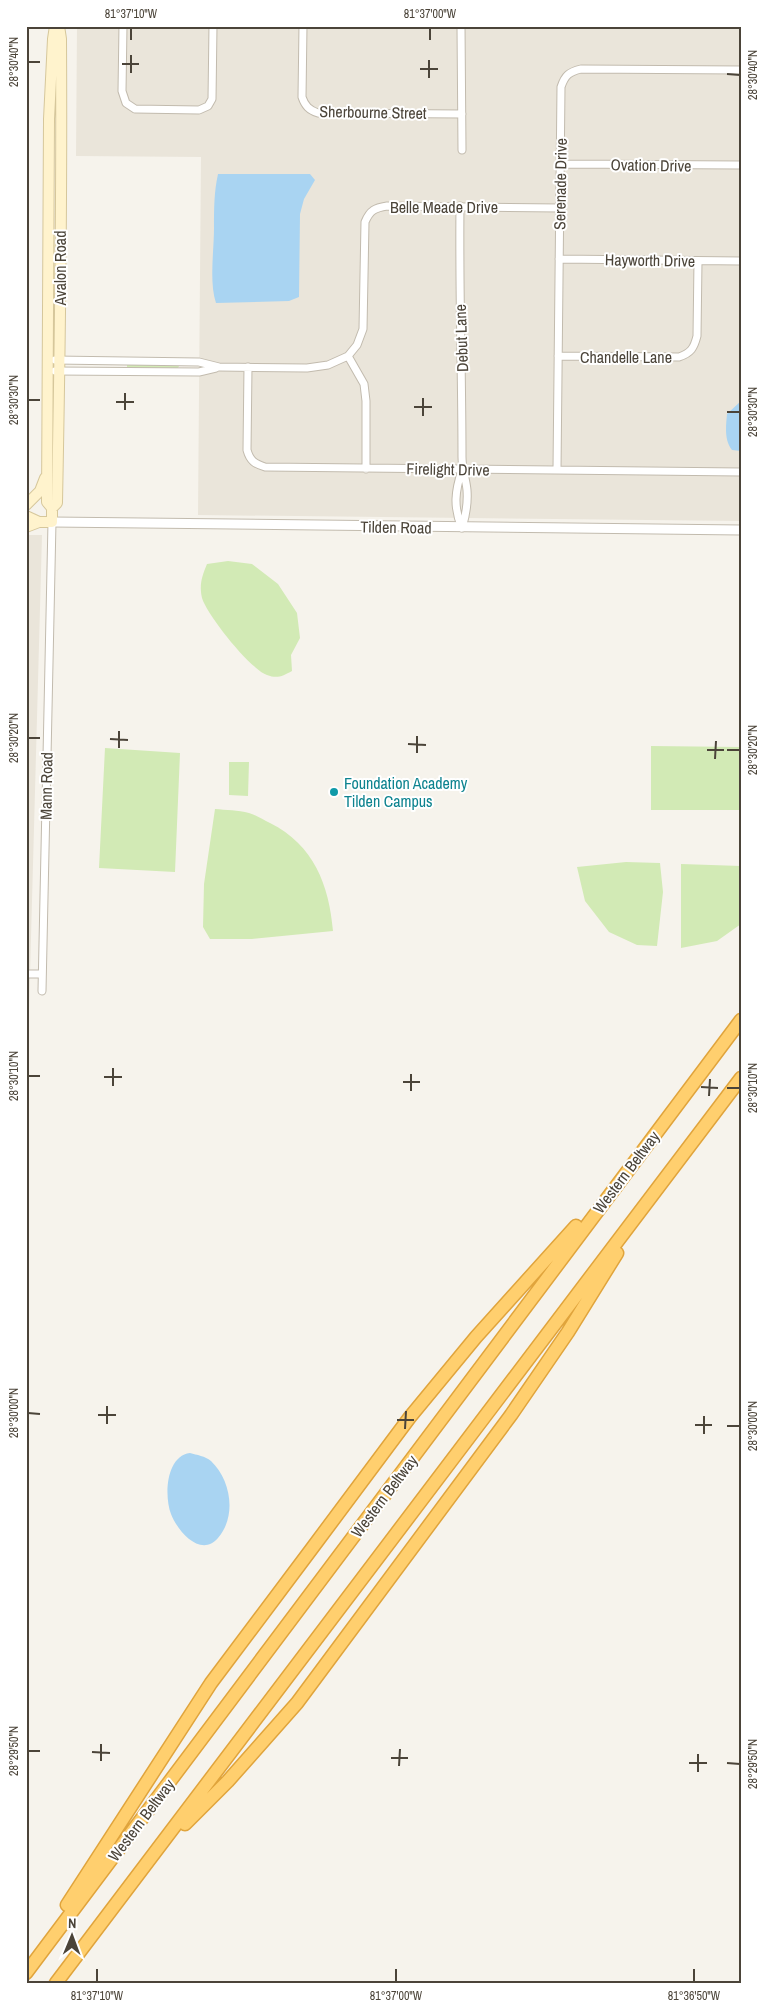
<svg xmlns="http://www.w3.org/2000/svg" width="767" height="2009" font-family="'Archivo Narrow',sans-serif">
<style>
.residential{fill:#eae5da}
.green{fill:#d2eab5}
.water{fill:#a9d4f2}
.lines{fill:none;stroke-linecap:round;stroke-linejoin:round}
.minor-casing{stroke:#c2bbae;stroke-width:9}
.tertiary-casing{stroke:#c2bbae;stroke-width:11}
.secondary-casing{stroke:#d6c79b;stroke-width:12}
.motorway-casing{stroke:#e0a43c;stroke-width:15}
.minor{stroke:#fff;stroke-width:7}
.tertiary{stroke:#fff;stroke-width:9}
.secondary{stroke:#fff3cd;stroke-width:10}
.motorway{stroke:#ffcf6e;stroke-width:12}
.ticks{fill:none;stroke:#4b4439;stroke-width:2}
.culture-dot{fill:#0f9aa8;stroke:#fff;stroke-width:2}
.labels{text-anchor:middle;stroke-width:4;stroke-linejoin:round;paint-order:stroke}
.street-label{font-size:16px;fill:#4b4439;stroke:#fff}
.culture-label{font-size:16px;fill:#0d838f;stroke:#fff;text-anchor:start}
.neatline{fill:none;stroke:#4b4439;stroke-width:2}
.ticks-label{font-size:12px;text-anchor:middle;fill:#4b4439}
</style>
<rect width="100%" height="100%" fill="#f6f3ec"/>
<path class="residential" d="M77,26H741V521L198,515L201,157L76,156Z
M26,535H42L26,1121Z"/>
<path class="green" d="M127,364H178L179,366L178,368H130L127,367Z
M228,561L252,564L278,584L297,613L300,638L291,655L292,671C283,676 277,679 267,675C250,669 207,615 202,598C199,585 202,576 207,564Z
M651,746L741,747V810H651Z
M105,748L180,753L175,872L99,868Z
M229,762H249L248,796L229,795Z
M215,809C226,810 238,810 249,813C256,815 263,820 270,823C314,845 329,885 333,931L252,939H210L203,927L204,884Z
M626,862L660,863L663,892L657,946L637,945L609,932L585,901L577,867Z
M681,864L741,866V924L717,941L681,948Z"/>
<path class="water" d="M218,174H310L315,180L304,199L300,214L299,297L289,301L216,303C209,282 214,251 214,228C214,209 214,192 218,174Z
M741,401V451L732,450C724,440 726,426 727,414Z
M190,1453C197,1455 205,1456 211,1461C231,1480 237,1516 218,1538C201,1558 178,1532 171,1514C164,1496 166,1456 190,1453Z"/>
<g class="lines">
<g class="minor-casing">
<path id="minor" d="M123,26L122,91L126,103L135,109L199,110L208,106L212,99L213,26
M303,26L302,97C305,106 309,110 318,113L462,114
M461,26L462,150
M560,164L741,165
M460,206C459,290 462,373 462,457C462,469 466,479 467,490C468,503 466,515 462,528
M559,259L741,261
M348,356L364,384L366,401V469
M558,356L679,357C691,353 694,348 697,336L698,261
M55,360L199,362L219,367L307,368L328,365L348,356L357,345L363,329L365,222C370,210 375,208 387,206L560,208
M248,367L247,450C250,461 255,464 265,467L741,472
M55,371L199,372L216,368
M557,470L561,87C565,75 569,72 581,69L741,70
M462,528C453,507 455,491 462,470
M26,974H42
M42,991L52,522"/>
</g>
<g class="tertiary-casing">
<path id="tertiary" d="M52,522L741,530"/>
</g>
<g class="secondary-casing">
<path id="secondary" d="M26,505L40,491L45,478
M52,508L57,503C60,348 62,194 61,39L59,26
M26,516L39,522H52V508L47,502L49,119L53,39L55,26
M26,527L39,522"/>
</g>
<g class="motorway-casing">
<path id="motorway" d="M185,1824L228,1781L297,1703L511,1415L568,1332L617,1253
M67,1905L211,1683L313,1547L410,1417L476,1337L576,1226
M26,1973L741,1020
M56,1983L741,1078"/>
</g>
<use href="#minor" class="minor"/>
<use href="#tertiary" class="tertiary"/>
<use href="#secondary" class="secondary"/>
<use href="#motorway" class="motorway"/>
</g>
<path class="ticks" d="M131,40V28M430,40V28M28,62H40M122,64H139M420,69H438M131,73V55M727,74L740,75M429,78V60M28,400H40M116,402H134M414,407H432M125,410V393M727,412H740M423,416V398M28,738H40M110,739L128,740M408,744L426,745M119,748V731M707,750H724M727,750H740M417,753V736M715,759L716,741M28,1076H40M104,1077H122M403,1082H420M113,1086V1068M701,1087L718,1088M727,1088H740M411,1091V1074M709,1096L710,1079M28,1413L40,1414M98,1415H116M397,1420H414M107,1424V1406M695,1425H712M727,1426H740M405,1429L406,1411M704,1434V1416M28,1751H40M92,1752L110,1753M391,1758H408M101,1761V1744M689,1763H707M727,1763L740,1764M399,1766L400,1749M698,1772V1754M97,1982V1969M396,1982V1969M694,1982V1969"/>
<circle class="culture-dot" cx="334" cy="792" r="5"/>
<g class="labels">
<g class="street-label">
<text transform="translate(373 112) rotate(1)" y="6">Sherbourne Street</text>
<text transform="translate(651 165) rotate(1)" y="6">Ovation Drive</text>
<text transform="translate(560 184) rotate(-89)" y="6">Serenade Drive</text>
<text x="444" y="213">Belle Meade Drive</text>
<text transform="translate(650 260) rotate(1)" y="6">Hayworth Drive</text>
<text transform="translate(60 268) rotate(-90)" y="6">Avalon Road</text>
<text transform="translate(461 338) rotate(-92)" y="6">Debut Lane</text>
<text x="626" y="363">Chandelle Lane</text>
<text transform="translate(448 469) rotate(1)" y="6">Firelight Drive</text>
<text transform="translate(396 527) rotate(1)" y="6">Tilden Road</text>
<text transform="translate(46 786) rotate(-89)" y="6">Mann Road</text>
<text transform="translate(626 1172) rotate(-53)" y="6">Western Beltway</text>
<text transform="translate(384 1496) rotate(-53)" y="6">Western Beltway</text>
<text transform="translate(141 1820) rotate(-53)" y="6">Western Beltway</text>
</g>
<g class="culture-label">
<text x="344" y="789">Foundation Academy<tspan x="344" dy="18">Tilden Campus</tspan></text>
</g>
</g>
<rect width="767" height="2009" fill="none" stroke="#ffffff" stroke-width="55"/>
<g transform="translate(72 1936) rotate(1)" stroke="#ffffff" stroke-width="4" paint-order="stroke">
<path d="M0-4L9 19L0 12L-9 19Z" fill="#4b4439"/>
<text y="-8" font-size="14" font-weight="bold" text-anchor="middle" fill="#4b4439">N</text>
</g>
<rect x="28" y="28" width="712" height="1954" class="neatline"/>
<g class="ticks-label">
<text x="131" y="18">81°37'10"W</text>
<text x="430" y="18">81°37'00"W</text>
<text transform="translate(14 62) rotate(-90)" y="4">28°30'40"N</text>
<text transform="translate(753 75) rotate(-90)" y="4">28°30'40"N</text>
<text transform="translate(14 400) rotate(-90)" y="4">28°30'30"N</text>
<text transform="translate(753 412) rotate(-90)" y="4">28°30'30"N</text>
<text transform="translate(14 738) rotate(-90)" y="4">28°30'20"N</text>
<text transform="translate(753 750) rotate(-90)" y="4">28°30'20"N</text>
<text transform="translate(14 1076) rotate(-90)" y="4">28°30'10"N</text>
<text transform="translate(753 1088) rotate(-90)" y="4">28°30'10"N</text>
<text transform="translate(14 1413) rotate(-90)" y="4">28°30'00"N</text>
<text transform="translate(753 1426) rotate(-90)" y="4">28°30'00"N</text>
<text transform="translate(14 1751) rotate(-90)" y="4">28°29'50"N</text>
<text transform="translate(753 1764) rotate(-90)" y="4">28°29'50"N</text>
<text x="97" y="2000">81°37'10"W</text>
<text x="396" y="2000">81°37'00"W</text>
<text x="694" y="2000">81°36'50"W</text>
</g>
</svg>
